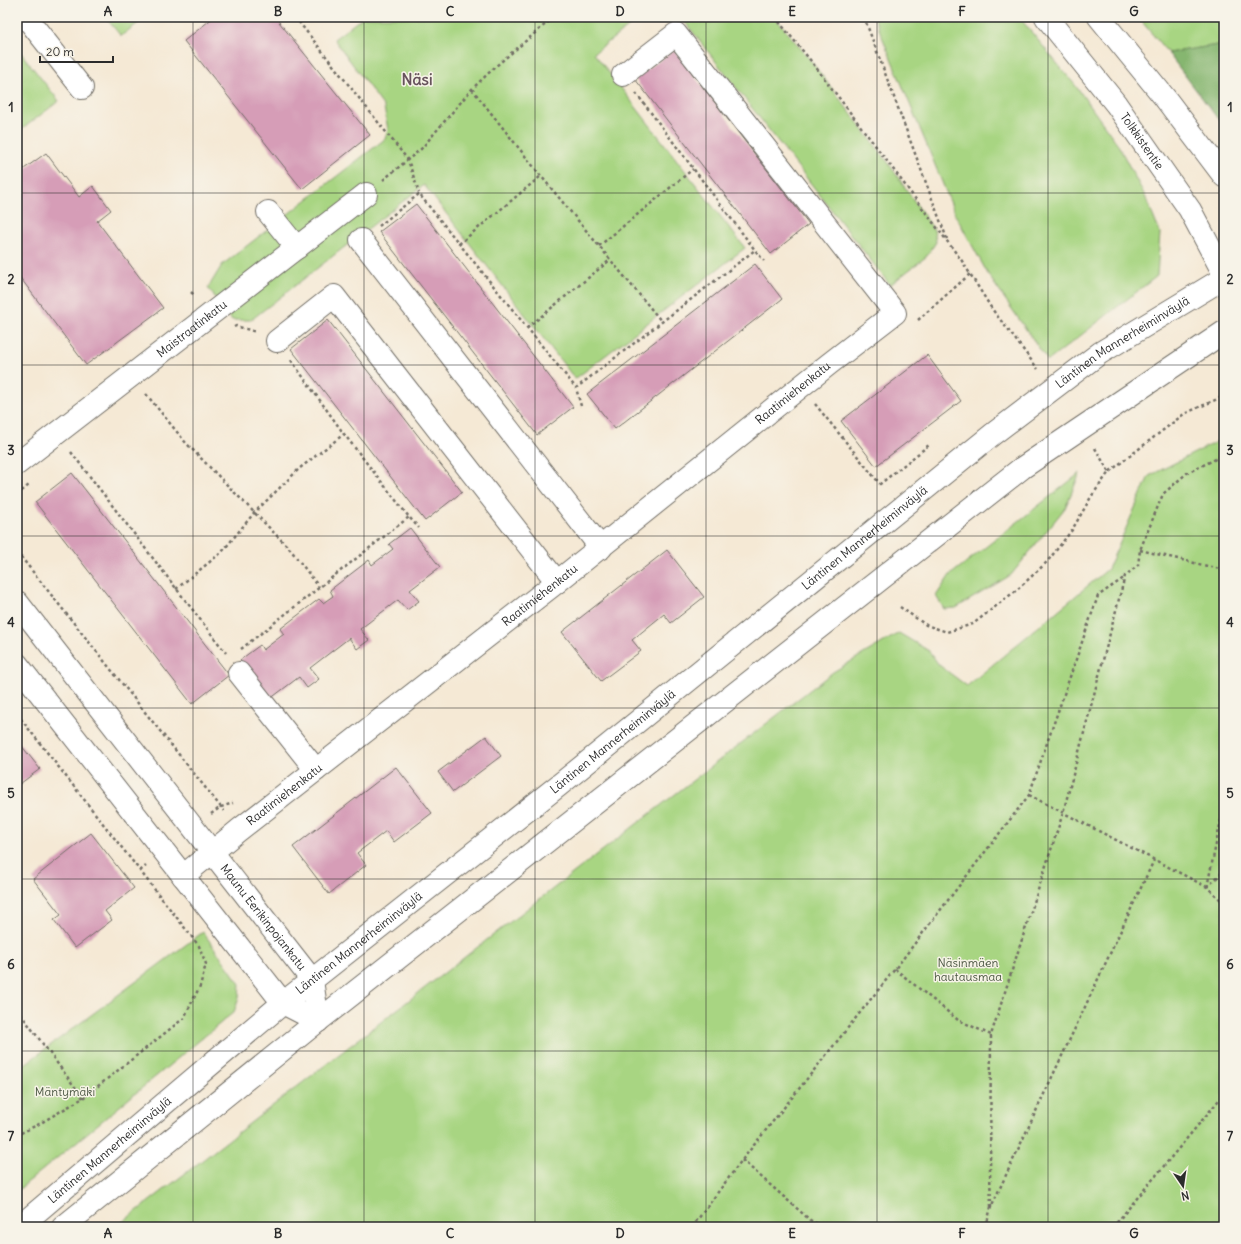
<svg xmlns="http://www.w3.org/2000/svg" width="1241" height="1244" font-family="Delius,sans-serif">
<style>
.green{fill:#a8d582;stroke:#6a8056}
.forest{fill:#86b670;stroke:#58704e}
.building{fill:#d69db7}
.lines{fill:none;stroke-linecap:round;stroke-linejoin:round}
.minor-casing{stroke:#726e66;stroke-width:24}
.major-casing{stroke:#726e66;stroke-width:24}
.path{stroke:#726e66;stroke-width:2.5;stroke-dasharray:3 3;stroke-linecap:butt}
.minor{stroke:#fff;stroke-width:22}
.major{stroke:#fff;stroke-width:22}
.grid{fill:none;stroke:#2b2b2b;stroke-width:1;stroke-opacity:0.55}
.labels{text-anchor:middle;stroke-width:3;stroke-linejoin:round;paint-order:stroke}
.street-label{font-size:12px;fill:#2b2b2b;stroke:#f7f3e8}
.park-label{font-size:12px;fill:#4a5641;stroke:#f7f3e8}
.district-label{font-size:16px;font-weight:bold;fill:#67535c;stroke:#f7f3e8}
.neatline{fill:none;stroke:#2b2b2b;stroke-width:1.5}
.grid-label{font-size:13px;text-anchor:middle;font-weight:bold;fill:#2b2b2b}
</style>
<rect width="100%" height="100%" fill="#f7f3e8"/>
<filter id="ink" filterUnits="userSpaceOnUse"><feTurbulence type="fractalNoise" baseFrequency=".025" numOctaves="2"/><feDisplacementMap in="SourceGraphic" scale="8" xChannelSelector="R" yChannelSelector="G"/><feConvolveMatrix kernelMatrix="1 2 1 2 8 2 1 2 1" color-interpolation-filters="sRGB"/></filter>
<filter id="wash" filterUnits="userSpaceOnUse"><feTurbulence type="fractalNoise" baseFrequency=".012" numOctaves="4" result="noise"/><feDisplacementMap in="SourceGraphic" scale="16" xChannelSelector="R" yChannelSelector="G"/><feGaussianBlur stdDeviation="0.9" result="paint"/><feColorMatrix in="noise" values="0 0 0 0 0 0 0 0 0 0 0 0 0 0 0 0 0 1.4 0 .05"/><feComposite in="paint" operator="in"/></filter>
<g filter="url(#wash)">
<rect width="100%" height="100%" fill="#f5e9d5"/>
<path class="green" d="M105,17H146L121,36Z
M363,17H641L594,53L745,248L575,379L424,185L251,320H232L208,288L222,265L385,139L388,130L384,107L334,39Z
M681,17H775L811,61L887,161L934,230L936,242L927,256L890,285Z
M874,17H1019L1075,85L1117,143L1145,196L1160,233L1157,276L1048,361L989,276L956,216Z
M1138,17H1224V44L1168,53Z
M17,48L59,101L17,133Z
M1224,438V1227H116L833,672L899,633L929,651L939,665L967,686L1108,569L1149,476Z
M1080,473L1065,508L1011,575L956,608L944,609L936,596L950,575Z
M203,932L240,984L239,998L234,1012L17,1191V1070Z"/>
<path class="forest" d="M1224,44V127L1168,53Z"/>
<g id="blocks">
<path class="building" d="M214,17H275L370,135L302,189L184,41Z
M674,50L809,224L771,254L635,79Z
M46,153L79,197L93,186L111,210L97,221L163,308L86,365L19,276L17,277V174Z
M416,204L573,407L537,435L379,232Z
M755,264L782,299L615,429L587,394Z
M328,320L462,492L425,521L291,349Z
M927,355L961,401L876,466L841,421Z
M72,473L229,675L192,704L35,502Z
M410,528L440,567L410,590L419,601L407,610L398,600L360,629L369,640L357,649L349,638L310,668L319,679L307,688L299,677L270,699L240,660L260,645L263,650L284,634L280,629L319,599L323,603L333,596L330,590L369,560L372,565L393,549L389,544Z
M667,550L704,597L671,623L664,614L632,640L641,651L601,681L562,632Z
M486,736L501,756L453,792L438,772Z
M17,740L40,769L17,786Z
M396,767L432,813L394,842L386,831L357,853L366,865L329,894L293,847Z
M91,833L134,888L105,911L112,920L75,948L54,920L61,915L33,879Z"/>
</g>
</g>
<g filter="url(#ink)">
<use href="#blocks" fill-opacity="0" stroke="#726e66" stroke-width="1"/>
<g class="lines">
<g class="minor-casing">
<g id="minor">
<path d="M26,17L82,88"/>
<path id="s1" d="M1046,17L1116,104L1190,210L1224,274"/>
<path d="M1099,17L1165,98L1224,176"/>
<path d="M268,212L297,248"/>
<path d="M361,240L601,548"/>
<path d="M277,341L334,296L557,582"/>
<path id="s2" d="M17,464L366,194"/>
<path id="s3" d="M17,602L312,980L318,1021"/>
<path d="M17,664L283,1003L318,1021"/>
<path d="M239,673L316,770"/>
<path id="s4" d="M183,876L239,830L557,582L829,364L895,313L676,34L623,75"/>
</g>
</g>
<g class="major-casing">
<g id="major">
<path id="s5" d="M19,1227L283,1003L558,786L993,434L1100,353L1224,278"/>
<path d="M63,1227L318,1021L1022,468L1224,332"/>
</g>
</g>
<path class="path" d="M295,17L408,160L419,193
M775,17L811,61L887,161L962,261L992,309L1038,369
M864,17L947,239
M472,89L541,176L662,322
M636,93L755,250L764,261
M383,180L421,149L472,89L496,66L554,17
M379,226L419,194L576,388
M459,244L541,176
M599,246L693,169
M191,292L195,296
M918,320L970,274
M234,327L236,326L256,332
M527,328L610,260
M291,360L344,434L409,517L419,528
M146,394L186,443L290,549L319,587
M815,404L880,484L929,445
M581,406L576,388L755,250
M1095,448L1109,472
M71,452L226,653
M17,495L29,485
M1140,550L1224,570
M17,552L224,811
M176,589L222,552L254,513L300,468L344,434
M900,607L926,625L947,632L973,624L1018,589L1047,562L1072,530L1091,497L1109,472L1184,414L1224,396
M241,649L409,517
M17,714L199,946L206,964L200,986L184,1018L83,1098L39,1124L17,1135
M1029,795L1207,887L1224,903
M211,814L221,807L233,803
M140,871L146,866
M1207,887L1224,806
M1207,887L1224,871
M895,969L958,1020L991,1035
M17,1009L83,1098
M742,1160L810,1220L823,1227
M991,1207L990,1172L991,1035L1063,813L1125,576L1138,565L1140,550L1163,494L1187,473L1224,455
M692,1227L742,1160L895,969L1029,795L1098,596L1125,577
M808,1227L810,1220
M986,1227L991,1207L1154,860
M1113,1227L1224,1094"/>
<use href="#minor" class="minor"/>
<use href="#major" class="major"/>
</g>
</g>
<path class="grid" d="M193,17V1227M364,17V1227M535,17V1227M706,17V1227M877,17V1227M1048,17V1227M17,193H1224M17,365H1224M17,536H1224M17,708H1224M17,879H1224M17,1051H1224"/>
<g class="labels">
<g class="street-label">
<text dy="4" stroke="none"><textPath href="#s1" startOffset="157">Tolkkistentie</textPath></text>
<text dy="4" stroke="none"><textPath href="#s2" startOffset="221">Maistraatinkatu</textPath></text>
<text dy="4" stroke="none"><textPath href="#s5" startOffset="1415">Läntinen Mannerheiminväylä</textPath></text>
<text dy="4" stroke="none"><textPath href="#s4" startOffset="778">Raatimiehenkatu</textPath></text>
<text dy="4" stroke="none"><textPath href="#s5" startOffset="1091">Läntinen Mannerheiminväylä</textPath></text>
<text dy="4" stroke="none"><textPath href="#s4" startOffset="454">Raatimiehenkatu</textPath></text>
<text dy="4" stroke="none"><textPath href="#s5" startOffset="767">Läntinen Mannerheiminväylä</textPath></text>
<text dy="4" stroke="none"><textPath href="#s4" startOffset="130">Raatimiehenkatu</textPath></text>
<text dy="4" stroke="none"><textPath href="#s3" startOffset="400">Maunu Eerikinpojankatu</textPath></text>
<text dy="4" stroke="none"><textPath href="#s5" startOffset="443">Läntinen Mannerheiminväylä</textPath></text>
<text dy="4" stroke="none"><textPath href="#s5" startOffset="119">Läntinen Mannerheiminväylä</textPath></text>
</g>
<g class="park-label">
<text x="968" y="967">Näsinmäen<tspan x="968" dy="14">hautausmaa</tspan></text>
<text x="65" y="1096">Mäntymäki</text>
</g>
<g class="district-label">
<text x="417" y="85">Näsi</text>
</g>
</g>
<rect width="1241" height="1244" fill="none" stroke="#f7f3e8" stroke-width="44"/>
<g transform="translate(1183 1186) rotate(167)" stroke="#f7f3e8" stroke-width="3" paint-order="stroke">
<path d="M0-3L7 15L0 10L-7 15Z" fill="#2b2b2b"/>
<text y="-6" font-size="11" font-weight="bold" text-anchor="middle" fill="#2b2b2b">N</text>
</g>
<path d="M40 56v6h73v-6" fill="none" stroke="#2b2b2b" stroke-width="2"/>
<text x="46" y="56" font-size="12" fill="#2b2b2b" stroke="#f7f3e8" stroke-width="3" paint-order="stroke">20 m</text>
<rect x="22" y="22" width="1197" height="1200" class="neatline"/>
<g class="grid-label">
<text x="108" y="16">A</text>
<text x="278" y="16">B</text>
<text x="450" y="16">C</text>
<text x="620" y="16">D</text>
<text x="792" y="16">E</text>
<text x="962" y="16">F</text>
<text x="1134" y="16">G</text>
<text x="11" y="112">1</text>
<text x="1230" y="112">1</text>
<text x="11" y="284">2</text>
<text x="1230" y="284">2</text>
<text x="11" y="455">3</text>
<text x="1230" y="455">3</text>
<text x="11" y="627">4</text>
<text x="1230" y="627">4</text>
<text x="11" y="798">5</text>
<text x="1230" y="798">5</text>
<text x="11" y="969">6</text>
<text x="1230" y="969">6</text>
<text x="11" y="1141">7</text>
<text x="1230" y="1141">7</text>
<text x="108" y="1238">A</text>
<text x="278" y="1238">B</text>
<text x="450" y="1238">C</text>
<text x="620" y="1238">D</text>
<text x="792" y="1238">E</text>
<text x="962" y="1238">F</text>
<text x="1134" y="1238">G</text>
</g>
</svg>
